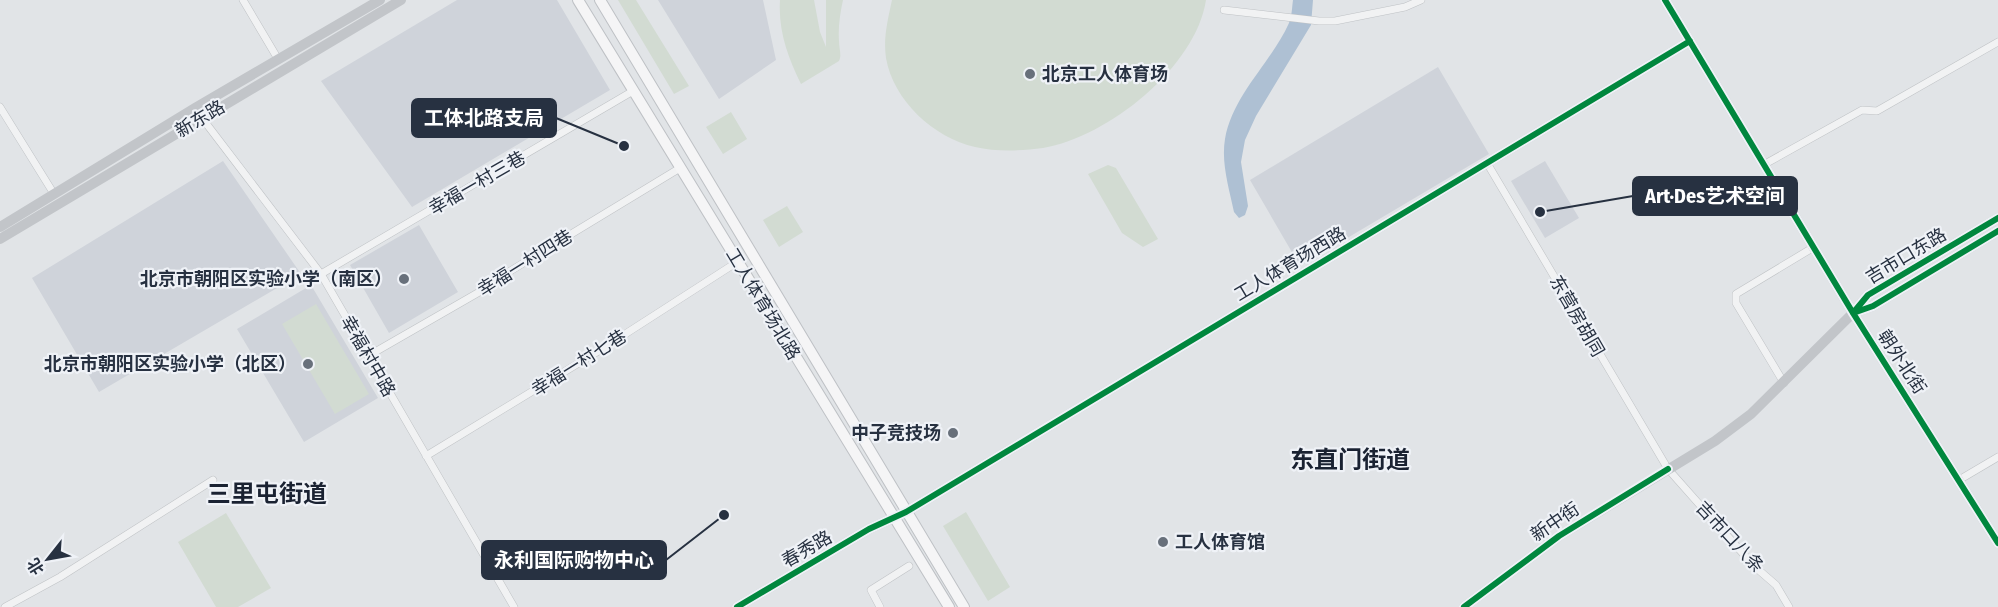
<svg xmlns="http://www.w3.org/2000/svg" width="1998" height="607" font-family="'Fira Sans Condensed','Noto Sans SC',sans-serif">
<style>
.built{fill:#cfd3da}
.green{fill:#d2dbd2}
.water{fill:#aec0d3}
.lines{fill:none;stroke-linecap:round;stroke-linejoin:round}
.street-casing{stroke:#bfc2c5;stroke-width:8}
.primary-casing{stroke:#bec1c5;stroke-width:12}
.street{stroke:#f1f2f3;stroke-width:7}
.secondary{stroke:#c2c5c9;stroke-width:10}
.primary{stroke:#f5f5f6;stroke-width:10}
.cycleway-casing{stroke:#eff2f7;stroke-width:10}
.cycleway{stroke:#00873e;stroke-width:6}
.poi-dot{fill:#68707b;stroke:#eff2f7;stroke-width:2}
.labels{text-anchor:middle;stroke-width:4.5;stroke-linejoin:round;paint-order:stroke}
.poi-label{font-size:18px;font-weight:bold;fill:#273141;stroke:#eff2f7;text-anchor:end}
.street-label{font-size:18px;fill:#273141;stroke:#eff2f7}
.district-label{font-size:24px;font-weight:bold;fill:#1a2232;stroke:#eff2f7}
.leader{fill:none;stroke:#273141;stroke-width:2}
.callout-dot{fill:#273141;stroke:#eff2f7;stroke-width:2}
.callout{fill:#273141;stroke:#273141;stroke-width:2}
.callout-label{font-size:20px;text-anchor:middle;font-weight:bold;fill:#fff}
</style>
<rect width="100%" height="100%" fill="#e1e4e7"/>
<path class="built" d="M457,0H557L610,90L412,207L321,81Z
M658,0H763L776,60L719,99Z
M1438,67L1489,154L1300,266L1250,180Z
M223,161L301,274L99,392L32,278Z
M1545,161L1579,218L1545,238L1511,181Z
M419,225L458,292L389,333L350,265Z
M311,285L378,398L304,442L237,329Z"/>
<path class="green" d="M618,0H636L689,86L674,94Z
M780,0H814L820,32L826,47V0H843C840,14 838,27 839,41C839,49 842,55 839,61L801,84C788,57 778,31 780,0Z
M892,0H1206C1196,67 1108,137 1043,148C1021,151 996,152 975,147C934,138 893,100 886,58C883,38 888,19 892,0Z
M731,112L747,139L723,154L706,127Z
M1108,165L1116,168L1158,239L1143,247L1122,233L1088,174Z
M787,206L803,232L779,247L763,220Z
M316,304L369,394L335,414L282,324Z
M966,512L1010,587L988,601L943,526Z
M226,513L271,588L238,607H216L178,542Z"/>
<path class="water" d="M1293,0H1313L1311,25L1256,116L1245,140L1241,162L1248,206L1245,215L1239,218L1234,212C1229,188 1221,163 1225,139C1233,94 1271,63 1289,23C1292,16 1292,7 1293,0Z"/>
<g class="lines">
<g class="street-casing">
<path id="street" d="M243,0L278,59
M1224,10L1319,21H1335L1405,7L1421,0
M0,107L54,194
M202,118L321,274L514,607
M1487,163L1668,469L1754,566L1776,585L1789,607
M1765,164L1862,110L1877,111L1998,42
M321,274L633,91
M368,356L488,287L502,276L680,168
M1784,383L1736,303V294L1814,247
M426,456L605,347L731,266
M1959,480L1998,457
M5,607L60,577L213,480
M880,607L871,590L909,566"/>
</g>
<g class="primary-casing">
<path id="primary" d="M578,0L949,607
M600,0L964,607"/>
</g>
<use href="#street" class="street"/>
<path class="secondary" d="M1665,0L1853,313L1998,543
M0,227L195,108L380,0
M0,239L401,0
M1853,313L1873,306L1998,231
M737,607L869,529L906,512L1690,41
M1464,607L1559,536L1715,441L1751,414L1853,313L1868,295L1998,218"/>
<use href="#primary" class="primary"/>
<g class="cycleway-casing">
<path id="cycleway" d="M1665,0L1853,313L1998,543
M1856,312L1873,306L1998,231
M1853,313L1868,295L1998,218
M737,607L869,529L906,512L1690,41
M1464,607L1559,536L1668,469"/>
</g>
<use href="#cycleway" class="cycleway"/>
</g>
<g class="poi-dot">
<circle cx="1030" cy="74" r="6"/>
<circle cx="404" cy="279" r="6"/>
<circle cx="308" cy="364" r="6"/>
<circle cx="953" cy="433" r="6"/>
<circle cx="1163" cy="542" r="6"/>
</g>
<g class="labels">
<g class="poi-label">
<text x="1042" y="80" text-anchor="start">北京工人体育场</text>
<text x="392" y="285">北京市朝阳区实验小学（南区）</text>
<text x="296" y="370">北京市朝阳区实验小学（北区）</text>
<text x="941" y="439">中子竞技场</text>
<text x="1175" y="548" text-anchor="start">工人体育馆</text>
</g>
<g class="street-label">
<text transform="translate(200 119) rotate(-31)" y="6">新东路</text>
<text transform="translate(477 183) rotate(-30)" y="6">幸福一村三巷</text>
<text transform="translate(1906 256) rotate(-31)" y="6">吉市口东路</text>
<text transform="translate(525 263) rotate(-32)" y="6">幸福一村四巷</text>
<text transform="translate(1290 264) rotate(-31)" y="6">工人体育场西路</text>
<text transform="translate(763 304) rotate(59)" y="6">工人体育场北路</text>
<text transform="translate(1577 316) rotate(60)" y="6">东营房胡同</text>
<text transform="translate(368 356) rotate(60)" y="6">幸福村中路</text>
<text transform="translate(1902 362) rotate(57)" y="6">朝外北街</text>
<text transform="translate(579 363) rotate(-32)" y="6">幸福一村七巷</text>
<text transform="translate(1555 522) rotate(-34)" y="6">新中街</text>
<text transform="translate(1730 537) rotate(47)" y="6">吉市口八条</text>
<text transform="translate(807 549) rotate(-30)" y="6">春秀路</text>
</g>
<g class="district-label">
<text x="1350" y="468">东直门街道</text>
<text x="267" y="502">三里屯街道</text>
</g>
</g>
<path class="leader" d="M624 146L556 118M1540 212L1633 196M724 515L666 560"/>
<g class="callout-dot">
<circle cx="624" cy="146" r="6"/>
<circle cx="1540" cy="212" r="6"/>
<circle cx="724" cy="515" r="6"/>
</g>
<g class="callout">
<rect x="412" y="99" width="144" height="38" rx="6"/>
<rect x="1633" y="177" width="164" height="38" rx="6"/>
<rect x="482" y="541" width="184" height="38" rx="6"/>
</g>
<g class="callout-label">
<text x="484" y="125">工体北路支局</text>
<text x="1715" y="203">Art·Des艺术空间</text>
<text x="574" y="567">永利国际购物中心</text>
</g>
<g transform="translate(48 559) rotate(239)" stroke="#eff2f7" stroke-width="4.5" paint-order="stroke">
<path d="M0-4.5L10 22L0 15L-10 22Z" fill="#273141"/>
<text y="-9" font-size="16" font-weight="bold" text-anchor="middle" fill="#273141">北</text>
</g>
</svg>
